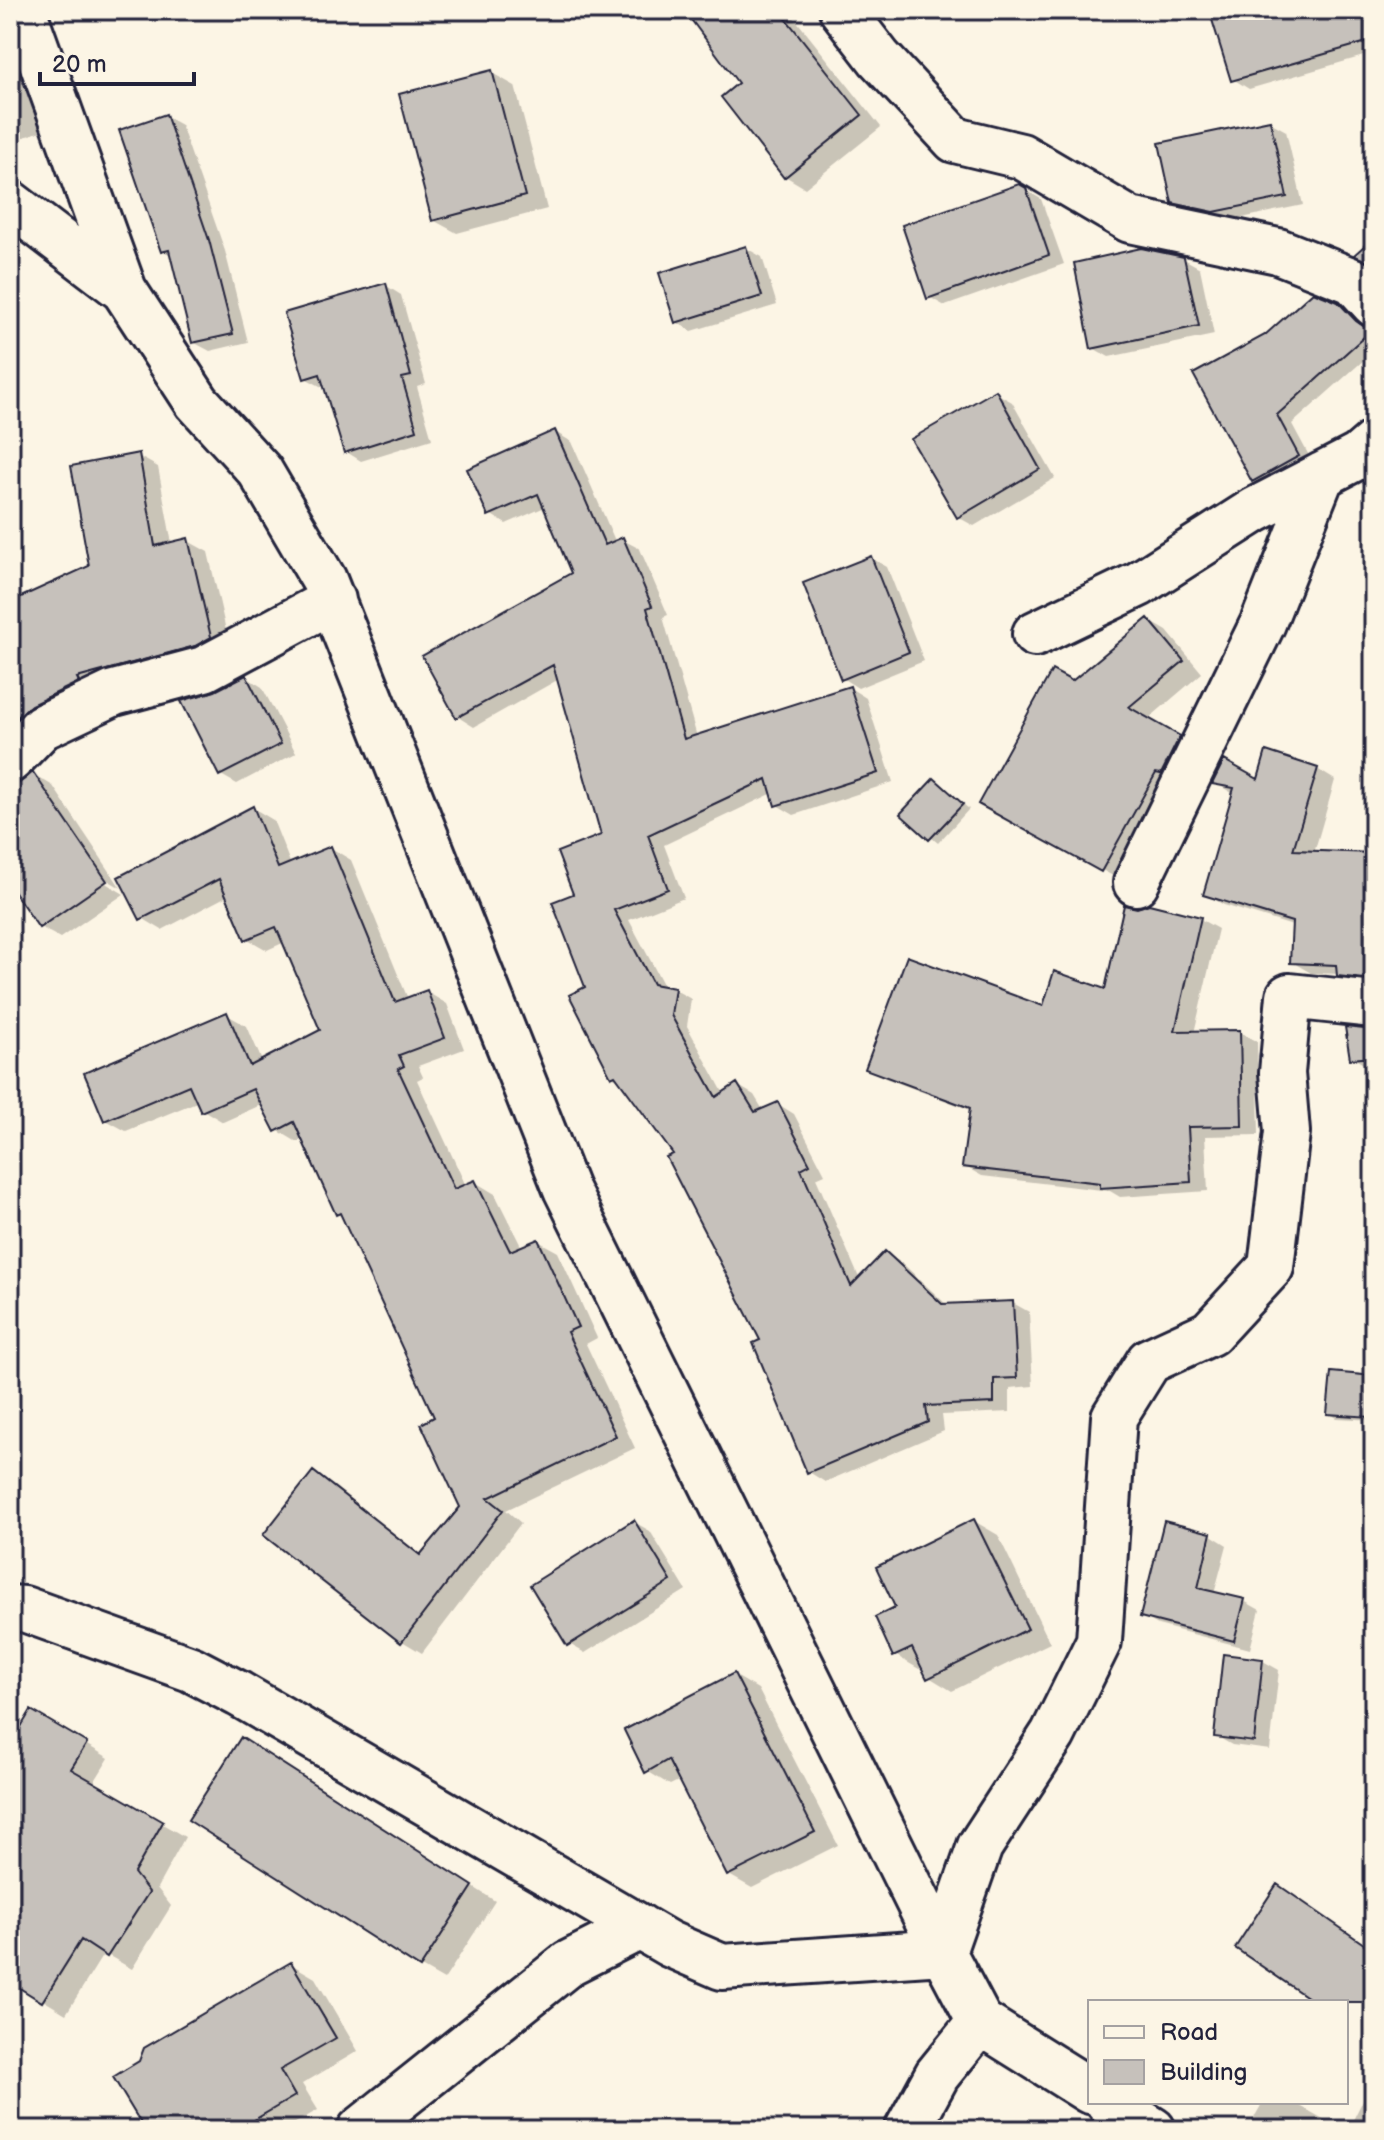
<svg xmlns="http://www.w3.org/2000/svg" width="1384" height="2140" font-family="'Balsamiq Sans',sans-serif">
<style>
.shadow{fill:#0003}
.building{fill:#c6c1bb;stroke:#22223b;stroke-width:2}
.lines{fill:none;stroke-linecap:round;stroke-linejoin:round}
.minor-casing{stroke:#22223b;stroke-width:50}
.minor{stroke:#fcf5e5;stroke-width:44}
</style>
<rect width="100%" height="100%" fill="#fcf5e5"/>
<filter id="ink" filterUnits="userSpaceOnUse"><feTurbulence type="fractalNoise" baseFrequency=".0125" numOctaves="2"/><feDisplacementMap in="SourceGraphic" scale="16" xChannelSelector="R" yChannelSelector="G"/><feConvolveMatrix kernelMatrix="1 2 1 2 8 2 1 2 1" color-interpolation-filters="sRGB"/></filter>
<g filter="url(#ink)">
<path class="shadow" d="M687,10H788L881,127L805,188L785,176L741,84Z
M1211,10H1374V53L1249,89L1233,79Z
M10,36L44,130L10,142Z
M492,73L515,86L547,209L457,233L433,220Z
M165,116L181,125L225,251L248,342L210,351L193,342L173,256L163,251Z
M1270,122L1286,131L1303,205L1232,220L1190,211L1174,202Z
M1019,186L1041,199L1064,264L945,306L929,297Z
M746,248L762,257L777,305L692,331L676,322Z
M1184,259L1200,268L1214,335L1109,357L1093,348Z
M385,285L401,295L426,384L417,387L432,439L361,461L345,451L325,386L322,387L305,378Z
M1338,304L1355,314L1369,330L1374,331V351L1292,424L1314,465L1269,490L1253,481L1196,375Z
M996,393L1012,402L1055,478L974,526L958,517Z
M555,432L572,442L616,543L623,540L640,549L668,615L663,617L697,737L850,688L866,698L893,782L794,815L777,805L773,793L664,845L684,898L629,920L665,988L675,990L691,999L687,1026L724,1094L737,1085L754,1095L763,1110L778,1104L794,1114L825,1174L816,1178L860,1280L886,1254L902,1263L948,1306L1013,1303L1029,1312L1033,1386L1010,1388V1412L942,1415L944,1431L825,1482L809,1472L763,1341L676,1154L623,1082L612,1076L587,988L575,895L604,836L559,679L474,727L458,717L573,574L545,507L506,524L490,514Z
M138,456L158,467L172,544L188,541L208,552L230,648L10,759V604L92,567Z
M871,558L887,567L924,661L858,688L842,678Z
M1148,620L1167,631L1202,673L1147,720L1199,749L1122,881L981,803L1072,683Z
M246,677L262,687L296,753L237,784L221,775L216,693Z
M1317,769L1335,780L1314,853L1374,855V987L1358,986L1339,974L1311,973L1292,962L1293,926L1224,905L1205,894L1234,794L1215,783L1259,782Z
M33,774L53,786L121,888L99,875L97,878L124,894L60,938L40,927L10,883V786H17Z
M935,781L969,809L938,843L903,814Z
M253,808L273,820L291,865L331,848L351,860L408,999L427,992L447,1004L464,1049L418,1066L423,1077L417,1080L466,1186L475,1182L495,1194L522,1248L538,1241L558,1252L597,1338L586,1344L635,1448L506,1510L521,1523L422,1653L402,1641L313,1474L333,1485L422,1556L463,1507L437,1418L345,1218L337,1214L303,1139L297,1142L277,1130L263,1104L223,1122L203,1110L199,1101L126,1131L106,1120L227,1015L247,1026L262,1061L322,1031L285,942L267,950L246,938L227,896L162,930L142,918Z
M1200,919L1218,929L1194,1033L1240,1032L1257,1042L1259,1135L1205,1136L1208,1191L1120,1197L1110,1191L982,1176L964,1166L971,1110L885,1078L868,1068L1044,1008L1107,991Z
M1374,1031V1068H1370L1352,1057Z
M1333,1374L1374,1378V1420L1337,1418L1329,1413Z
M974,1521L998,1535L1050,1643L952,1691L929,1677L924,1667L919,1669L895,1655L898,1608Z
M634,1522L650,1531L686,1590L585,1653L569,1644Z
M1165,1524L1211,1535L1227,1545L1214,1594L1244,1601L1260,1610L1250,1649L1158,1625L1142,1616Z
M1263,1661L1279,1670L1270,1750L1232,1745L1216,1736Z
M734,1675L758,1689L838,1845L752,1888L729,1875L680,1780L670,1785L647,1771Z
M31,1712L109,1758L93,1784L185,1837L157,1888L171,1906L132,1969L104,1953L66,2014L10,1980V1732L17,1737Z
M265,1753L495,1901L444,1980L421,1967Z
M291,1964L315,1978L358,2051L302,2084L318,2110L283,2130H147Z
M1374,2078V2130H1348Z
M1263,2102H1293L1343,2130H1247Z"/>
<path class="building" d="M684,10H779L862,115L784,178L721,97L738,83Z
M1209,10H1374V40L1231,81Z
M492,70L525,196L432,221L399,94Z
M166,114L209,240L233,334L192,343L169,250L161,252L119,130Z
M1270,120L1287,197L1214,212L1172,203L1159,143Z
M1019,184L1026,188L1049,255L927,299L902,225Z
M1374,237V267L1354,255Z
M746,246L762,296L675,323L659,273Z
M1141,248L1184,257L1199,326L1091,349L1074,263Z
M386,283L411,376L402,378L417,430L344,453L320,374L304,379L284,313Z
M1313,292L1338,302L1356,321L1366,328H1374L1277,415L1299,456L1252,482L1193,374L1265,335Z
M996,390L1040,469L957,518L911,439Z
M555,430L605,545L623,537L652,606L647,608L684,739L850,686L878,773L775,806L767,779L648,835L668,889L614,910L653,984L675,988L671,1015L716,1097L737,1083L755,1112L778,1102L810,1164L801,1169L851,1286L885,1251L942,1304L1013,1301L1017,1378L994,1379V1403L926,1406L928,1422L807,1473L753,1343L760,1340L666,1157L673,1154L615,1075L611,1077L569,995L585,987L552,902L573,894L557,852L601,835L553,665L456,718L422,656L571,573L538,494L488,516L467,469Z
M139,453L155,546L188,538L211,637L195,646L77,678L79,682L31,705L10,724V602L89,566L71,466Z
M871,556L909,652L841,680L803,583Z
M1148,618L1184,661L1129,707L1180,736L1161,774L1156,773L1101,872L978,804L1052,670L1072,681Z
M246,675L281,744L219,776L181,701L215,691Z
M1266,751L1318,768L1293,850L1374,853V980L1337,976L1336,965L1290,963L1292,922L1203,895L1234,788L1212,784L1224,760L1258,779Z
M33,772L107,881L39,928L10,886V784H18Z
M934,778L963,804L929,840L900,814Z
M253,806L278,868L331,846L395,1002L427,990L445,1038L399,1055L404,1066L398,1069L454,1189L475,1180L510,1251L538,1239L578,1327L567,1332L616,1436L488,1498L503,1510L401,1643L263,1535L313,1471L420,1555L460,1507L421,1424L434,1417L340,1213L336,1215L294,1122L275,1132L253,1089L201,1112L189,1085L104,1121L84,1073L227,1012L250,1066L320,1030L276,927L245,940L219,879L140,920L118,877Z
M1149,904L1201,917L1175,1031L1240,1030L1242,1126L1188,1127L1191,1182L1100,1188V1183L962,1167L970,1108L865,1069L907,956L1043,1006L1054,971L1105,989L1124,905L1137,908Z
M1345,1027L1374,1030V1057L1350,1059Z
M1331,1372L1374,1376L1371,1417L1327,1414Z
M974,1519L1028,1629L927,1679L912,1648L893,1657L875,1617L895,1607L876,1567Z
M634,1520L671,1581L567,1646L530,1585Z
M1164,1521L1211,1533L1198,1588L1245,1599L1234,1641L1140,1617Z
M1223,1654L1263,1659L1254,1742L1214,1737Z
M734,1673L815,1832L727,1876L668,1760L645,1773L624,1730Z
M31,1710L87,1743L71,1769L163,1822L134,1873L149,1892L107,1957L81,1940L42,2002L10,1982V1745Z
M241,1737L473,1886L420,1968L188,1820Z
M1277,1884L1374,1951V2002H1314L1235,1948Z
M291,1962L336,2038L280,2070L295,2096L237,2130H145L113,2077L139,2061L144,2048Z"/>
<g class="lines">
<g class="minor-casing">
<path id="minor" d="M23,10L124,290L197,402L260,471L324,580L566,1189L943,1952L980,2022L1090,2091
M842,10L879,58L955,140L1021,156L1130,220L1278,251L1353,281L1374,304
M10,203L124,290
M1035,634L1139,584L1255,510L1359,456L1374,443
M10,760L42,727L114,693L204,669L333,600
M1136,883L1263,623L1322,475
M10,1608L24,1609L191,1669L239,1694L669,1944L722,1967L943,1952L980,1846L1053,1734L1099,1641L1114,1417L1149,1361L1210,1333L1271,1267L1287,1132L1282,1073L1289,996L1374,1005
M1108,2102L1153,2130
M360,2130L569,1963L640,1927
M907,2130L937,2075L980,2022"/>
</g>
<use href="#minor" class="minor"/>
</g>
</g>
<rect width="1384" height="2140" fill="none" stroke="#fcf5e5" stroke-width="40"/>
<rect x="20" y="20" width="1344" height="2100" fill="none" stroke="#22223b" stroke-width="3" filter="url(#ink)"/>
<rect x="1088" y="2000" width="260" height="104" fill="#fcf5e5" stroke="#a5a1a1" stroke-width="2"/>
<rect x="1104" y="2026" width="40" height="12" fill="#fcf5e5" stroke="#a5a1a1" stroke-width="2"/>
<text x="1160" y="2040" font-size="24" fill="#22223b">Road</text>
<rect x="1104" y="2060" width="40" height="24" fill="#c6c1bb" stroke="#a5a1a1" stroke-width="2"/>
<text x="1160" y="2080" font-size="24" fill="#22223b">Building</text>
<path d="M40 72v12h154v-12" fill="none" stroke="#22223b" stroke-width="4"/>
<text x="52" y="72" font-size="24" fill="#22223b" stroke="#fcf5e5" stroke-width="6" paint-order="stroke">20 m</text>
</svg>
